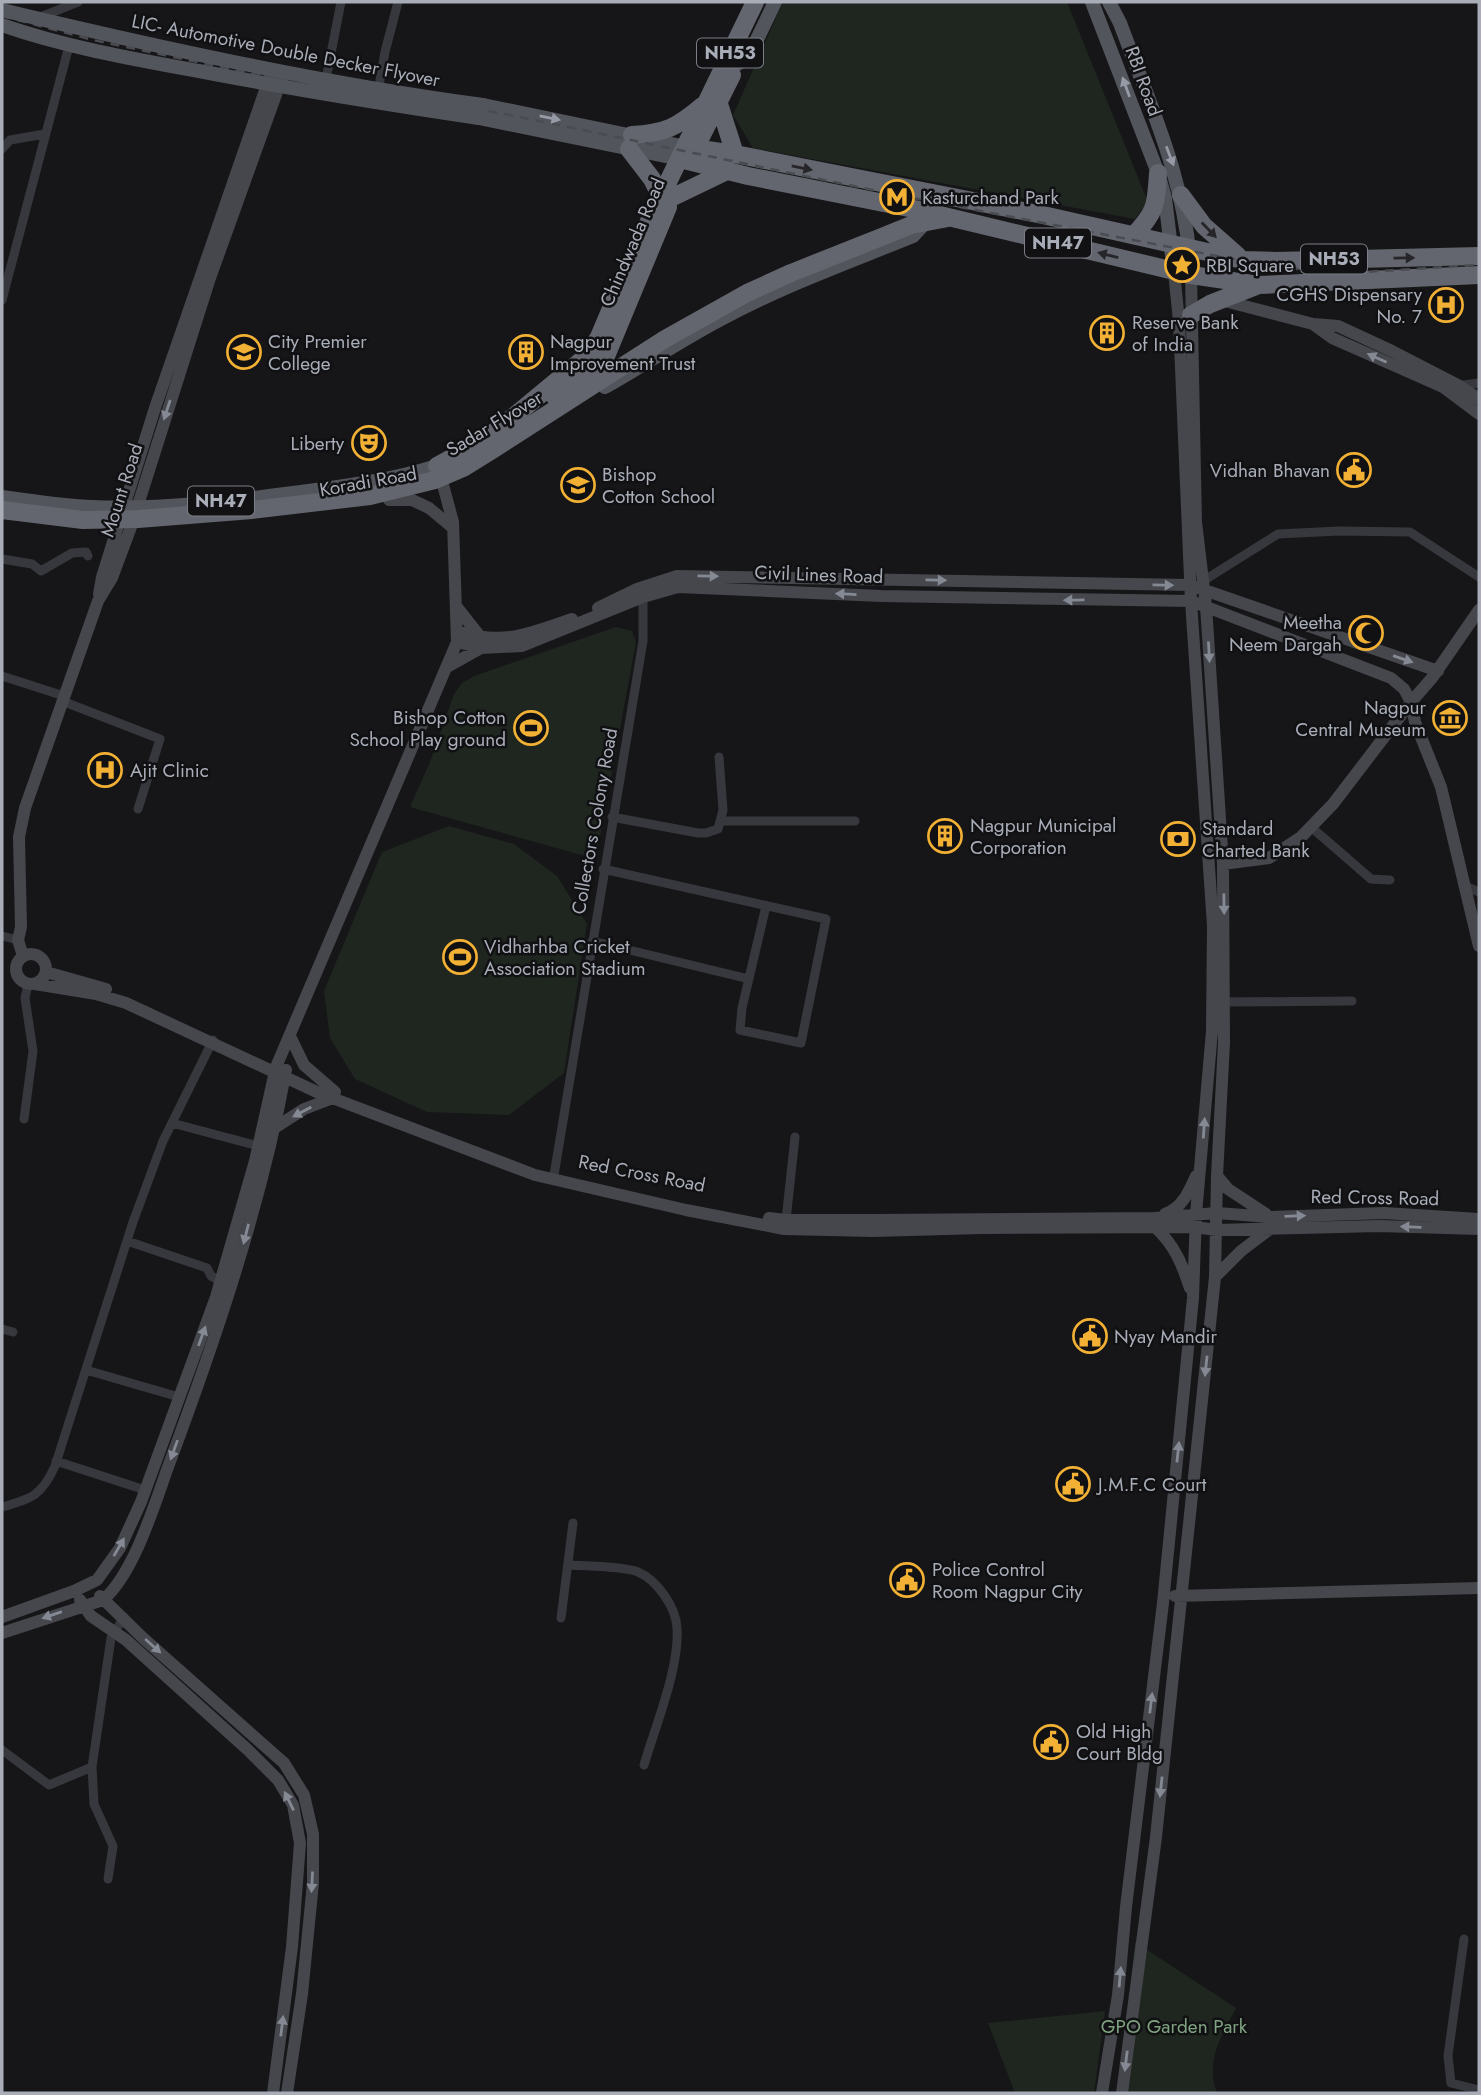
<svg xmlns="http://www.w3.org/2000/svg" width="1481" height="2095" font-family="Jost,sans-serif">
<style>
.green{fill:#1e261f}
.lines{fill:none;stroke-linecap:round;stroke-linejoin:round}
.street{stroke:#37383d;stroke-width:9}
.secondary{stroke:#45474d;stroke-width:12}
.primary{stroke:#53555c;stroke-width:14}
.highway{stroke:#63666e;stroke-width:18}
.rail{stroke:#4a4c52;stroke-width:2.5;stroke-dasharray:9 7;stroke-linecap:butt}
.primary-bridge{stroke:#53555c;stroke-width:14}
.highway-bridge{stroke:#63666e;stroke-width:18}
.oneway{fill:#979ba6}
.oneway2{fill:#26262a}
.oneway3{fill:#858993}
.labels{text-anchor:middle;stroke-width:5;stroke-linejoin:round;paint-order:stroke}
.shield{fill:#111113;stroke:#7b7e86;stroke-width:2}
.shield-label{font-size:18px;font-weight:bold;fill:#a8adb8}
.street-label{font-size:19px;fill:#a8adb8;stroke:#111113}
.poi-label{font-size:19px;fill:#a8adb8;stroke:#111113;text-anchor:start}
.park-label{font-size:19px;fill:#7fa381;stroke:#111113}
</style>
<rect width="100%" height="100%" fill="#161618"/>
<path class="green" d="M783,2H1067L1148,202L1135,219L753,148L733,115Z
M616,627L632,631L636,642L596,859L410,807L430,762L454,694L462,683L474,676Z
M449,826L514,844L557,876L587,924L564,1073L509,1115L427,1112L355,1079L330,1038L324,991L382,852Z
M1135,1942L1236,2008C1221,2037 1205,2061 1217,2093H1119Z
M1105,2011L1094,2093H1015L988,2023Z"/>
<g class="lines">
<path class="street" d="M43,16L78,2
M327,74L341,2
M379,86L385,52L398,2
M2,149L10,140L45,134
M2,300L69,46
M1456,386L1479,383
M2,559L32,564L41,571L72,553L86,552L88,556
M1203,581L1278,534L1339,531L1410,532L1479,577
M2,676L64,696
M62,701L160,739L138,809
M612,817L698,833H706L718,829L723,810L719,757
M722,821H855
M1311,827L1371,879L1390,880
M603,869L826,919L801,1043L740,1030L742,1008L766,906
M1465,886L1479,892
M2,936L18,940
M592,941L749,979
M1224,1002L1352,1001
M24,1119L33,1051L25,998L28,984
M172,1123L258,1146
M554,1175L643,641V597
M786,1220L795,1137
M127,1241L207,1268L211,1276L220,1281
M2,1329L13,1332
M86,1370L179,1397
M56,1461L145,1490
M2,1507C32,1499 42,1495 55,1466L133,1222L163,1141L213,1040
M568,1565C586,1566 623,1566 638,1572C657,1580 676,1607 677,1628C680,1667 655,1727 644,1765
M561,1618L573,1523
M2,1750L49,1785L92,1767
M108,1879L113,1846L94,1804L92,1767L111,1638L124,1617
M1464,1939L1448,2056L1451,2083L1479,2090"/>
<path class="secondary" d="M1221,300L1313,324L1338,326L1392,351L1458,385L1479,399
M1314,325L1332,338L1443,387L1479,414
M389,500H412L429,508L453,528
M99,594L102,577L155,408L270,76
M456,606L482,639
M598,608L637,589L677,576L1190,585L1438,671
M457,631C503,646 528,634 572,619
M457,642L481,648L522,646L643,597L678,587L881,596L1191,601L1391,678L1404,689L1411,702L1415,722L1441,787L1479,946
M447,667L481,648
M1223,864L1269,858L1301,837L1333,804L1411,702L1432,678L1479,610
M16 969a15 15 0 1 1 30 0a15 15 0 1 1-30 0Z
M23,956L18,940L21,927L19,837L25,808L98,601L112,578L131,527L210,278L282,78
M46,972L106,989
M35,984L96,994L126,1003L319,1093L535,1175L686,1210L784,1229L874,1231L982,1228L1195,1227L1216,1230L1379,1226L1479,1229
M290,1036L304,1065L335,1092
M273,1129L304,1109L333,1098
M1217,1176L1228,1189L1266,1214
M1165,1214C1182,1208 1189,1192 1196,1176
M769,1218L786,1220H874L1154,1218L1217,1213L1270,1217L1384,1213L1479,1219
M1156,1228C1175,1246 1182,1264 1190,1288
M1215,1277L1241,1251L1270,1229
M100,1596L143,1638L284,1763L304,1795L313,1834V1883L302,1994L287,2093
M1175,1596L1479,1588
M80,1600L91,1616L126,1640L248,1750L278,1780L293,1805L300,1843L292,1947L273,2093
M2,1617L74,1591L97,1580L120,1548L141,1502L216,1297L255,1161L276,1067L457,642L453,522L439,470
M2,1633L103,1600C134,1573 154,1506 168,1467C216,1338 261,1206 286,1070
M1102,2093L1118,1995L1126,1907L1163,1603L1193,1298L1196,1214L1212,1031L1213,926L1191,601L1179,321L1174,272
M1122,2093L1156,1837L1215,1277L1217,1176L1224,1043L1223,864L1206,606L1196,522L1191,275"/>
<path class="primary" d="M1092,2L1158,173L1165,198L1174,272
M1109,2L1120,23C1151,107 1187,184 1191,275
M736,65L749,56L775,2
M483,105L686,147
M479,118L680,159
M605,387C644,365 681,340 721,319C782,286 849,262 913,236L924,224
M2,497C32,501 62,506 92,507C161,510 233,501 301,492C347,486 393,480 437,466"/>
<path class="highway" d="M719,104L735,154
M632,135C665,133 676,128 702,106
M699,141L732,75
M686,147L735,154L1043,215L1243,260L1276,261L1479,256
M629,149L652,179L661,197
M680,159L748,176L919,210L1191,275L1259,285L1479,275
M1181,195L1204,226L1238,256
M673,197L727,171
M889,234L911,225L948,218
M1134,235C1156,212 1156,205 1158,173
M1191,315L1210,304L1256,286
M555,397L604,361L668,207
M437,466L481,442L501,427L588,355L599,337L639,242L755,2"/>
<path class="rail" d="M2,16L93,40L235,70L505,114L897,195L1254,263L1306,270L1363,272L1479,265"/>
<path class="primary-bridge" d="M2,10C161,48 321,83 483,105
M2,25C65,47 133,59 199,71C292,89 385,104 479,118"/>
<path class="highway-bridge" d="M2,510L83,520L138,519L252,510L370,496L435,480L463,468L492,450L665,339L747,293L791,273L889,234"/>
</g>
<defs><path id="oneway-solid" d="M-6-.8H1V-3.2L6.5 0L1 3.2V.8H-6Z" transform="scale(1.75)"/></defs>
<g class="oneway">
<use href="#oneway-solid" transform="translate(1126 87) rotate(-110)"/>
<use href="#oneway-solid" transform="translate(550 118) rotate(11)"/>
<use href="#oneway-solid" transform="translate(1170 156) rotate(69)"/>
</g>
<g class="oneway2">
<use href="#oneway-solid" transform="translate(802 168) rotate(11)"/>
<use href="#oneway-solid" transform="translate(1209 230) rotate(46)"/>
<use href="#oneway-solid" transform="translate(1108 255) rotate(-166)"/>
<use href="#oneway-solid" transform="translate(1404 258) rotate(-1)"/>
</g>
<g class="oneway3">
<use href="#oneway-solid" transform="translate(1377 358) rotate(-156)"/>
<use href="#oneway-solid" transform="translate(167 410) rotate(108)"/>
<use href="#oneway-solid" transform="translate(708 576) rotate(1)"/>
<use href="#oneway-solid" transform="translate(936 580) rotate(1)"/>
<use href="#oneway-solid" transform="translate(1163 585) rotate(1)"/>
<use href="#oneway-solid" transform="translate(846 594) rotate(-177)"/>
<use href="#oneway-solid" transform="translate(1074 600) rotate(179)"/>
<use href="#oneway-solid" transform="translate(1209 652) rotate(87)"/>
<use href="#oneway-solid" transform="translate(1403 659) rotate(19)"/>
<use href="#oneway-solid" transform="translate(1224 904) rotate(89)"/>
<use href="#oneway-solid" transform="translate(302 1112) rotate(152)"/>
<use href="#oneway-solid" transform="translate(1204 1128) rotate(-86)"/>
<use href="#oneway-solid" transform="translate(1295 1216) rotate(-2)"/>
<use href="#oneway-solid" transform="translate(1411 1227) rotate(-178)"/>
<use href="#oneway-solid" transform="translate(246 1234) rotate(104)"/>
<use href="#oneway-solid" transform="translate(202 1336) rotate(-70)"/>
<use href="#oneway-solid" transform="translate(1206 1366) rotate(96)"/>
<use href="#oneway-solid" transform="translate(174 1450) rotate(110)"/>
<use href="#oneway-solid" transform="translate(1178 1452) rotate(-84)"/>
<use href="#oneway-solid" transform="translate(119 1547) rotate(-60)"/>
<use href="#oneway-solid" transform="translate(52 1615) rotate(161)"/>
<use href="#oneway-solid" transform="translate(153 1646) rotate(42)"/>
<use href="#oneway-solid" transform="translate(1151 1703) rotate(-83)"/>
<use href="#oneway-solid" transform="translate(1161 1787) rotate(96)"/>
<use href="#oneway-solid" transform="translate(289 1801) rotate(-116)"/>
<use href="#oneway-solid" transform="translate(312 1882) rotate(93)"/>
<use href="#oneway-solid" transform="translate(1120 1977) rotate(-85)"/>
<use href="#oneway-solid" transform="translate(282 2026) rotate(-83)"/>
<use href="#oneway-solid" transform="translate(1126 2061) rotate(97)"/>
</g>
<defs>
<g id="metro-ring" transform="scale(1.75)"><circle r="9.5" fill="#111113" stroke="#f2b134" stroke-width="1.5"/><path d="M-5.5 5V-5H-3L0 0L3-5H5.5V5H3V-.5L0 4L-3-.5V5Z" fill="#f2b134"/></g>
<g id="sight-ring" transform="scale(1.75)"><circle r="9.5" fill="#111113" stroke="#f2b134" stroke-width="1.5"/><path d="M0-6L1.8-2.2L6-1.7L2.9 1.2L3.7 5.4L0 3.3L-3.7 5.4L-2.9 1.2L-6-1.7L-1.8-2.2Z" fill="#f2b134"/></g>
<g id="hospital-ring" transform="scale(1.75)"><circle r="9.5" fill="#111113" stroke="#f2b134" stroke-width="1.5"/><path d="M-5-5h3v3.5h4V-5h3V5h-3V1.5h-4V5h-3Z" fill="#f2b134"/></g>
<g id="building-ring" transform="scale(1.75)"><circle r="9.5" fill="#111113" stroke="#f2b134" stroke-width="1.5"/><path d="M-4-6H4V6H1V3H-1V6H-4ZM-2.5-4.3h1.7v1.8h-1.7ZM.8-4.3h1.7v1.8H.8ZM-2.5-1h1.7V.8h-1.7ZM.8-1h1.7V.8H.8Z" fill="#f2b134"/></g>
<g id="university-ring" transform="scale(1.75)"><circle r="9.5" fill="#111113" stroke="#f2b134" stroke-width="1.5"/><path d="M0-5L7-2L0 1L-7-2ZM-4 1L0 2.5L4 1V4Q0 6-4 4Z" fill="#f2b134"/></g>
<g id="theatre-ring" transform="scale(1.75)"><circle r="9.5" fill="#111113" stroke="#f2b134" stroke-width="1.5"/><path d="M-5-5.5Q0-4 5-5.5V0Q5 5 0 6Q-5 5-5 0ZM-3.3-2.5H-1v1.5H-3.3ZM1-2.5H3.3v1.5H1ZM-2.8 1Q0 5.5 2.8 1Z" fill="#f2b134"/></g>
<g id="civic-ring" transform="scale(1.75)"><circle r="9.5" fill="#111113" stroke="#f2b134" stroke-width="1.5"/><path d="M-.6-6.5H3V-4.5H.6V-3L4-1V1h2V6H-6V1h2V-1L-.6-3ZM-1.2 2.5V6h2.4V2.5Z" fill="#f2b134"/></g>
<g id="school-ring" transform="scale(1.75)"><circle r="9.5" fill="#111113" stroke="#f2b134" stroke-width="1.5"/><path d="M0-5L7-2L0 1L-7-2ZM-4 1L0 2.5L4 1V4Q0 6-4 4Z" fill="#f2b134"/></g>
<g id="mosque-ring" transform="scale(1.75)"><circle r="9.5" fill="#111113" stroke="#f2b134" stroke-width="1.5"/><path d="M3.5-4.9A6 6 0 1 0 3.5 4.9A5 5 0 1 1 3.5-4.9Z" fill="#f2b134"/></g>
<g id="museum-ring" transform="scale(1.75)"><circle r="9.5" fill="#111113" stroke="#f2b134" stroke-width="1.5"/><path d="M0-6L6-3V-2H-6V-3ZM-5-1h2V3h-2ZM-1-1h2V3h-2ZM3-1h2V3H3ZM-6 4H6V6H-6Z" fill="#f2b134"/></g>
<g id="stadium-ring" transform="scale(1.75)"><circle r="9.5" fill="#111113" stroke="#f2b134" stroke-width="1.5"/><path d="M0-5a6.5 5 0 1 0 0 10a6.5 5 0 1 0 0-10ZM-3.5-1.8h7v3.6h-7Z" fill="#f2b134"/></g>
<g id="bank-ring" transform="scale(1.75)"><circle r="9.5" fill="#111113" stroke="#f2b134" stroke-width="1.5"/><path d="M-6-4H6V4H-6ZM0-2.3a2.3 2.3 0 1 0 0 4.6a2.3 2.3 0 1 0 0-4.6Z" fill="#f2b134"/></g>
</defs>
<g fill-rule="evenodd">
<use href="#metro-ring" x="897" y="197"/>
<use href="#sight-ring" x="1182" y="265"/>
<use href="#hospital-ring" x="1446" y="305"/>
<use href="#building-ring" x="1107" y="333"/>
<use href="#university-ring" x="244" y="352"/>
<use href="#building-ring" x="526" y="352"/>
<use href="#theatre-ring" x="369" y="443"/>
<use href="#civic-ring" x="1354" y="470"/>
<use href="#school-ring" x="578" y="485"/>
<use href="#mosque-ring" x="1366" y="633"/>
<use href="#museum-ring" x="1450" y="718"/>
<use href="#stadium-ring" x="531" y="728"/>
<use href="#hospital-ring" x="105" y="770"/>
<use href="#building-ring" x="945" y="836"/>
<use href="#bank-ring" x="1178" y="839"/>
<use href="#stadium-ring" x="460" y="957"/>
<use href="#civic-ring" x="1090" y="1336"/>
<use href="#civic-ring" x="1073" y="1484"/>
<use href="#civic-ring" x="907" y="1580"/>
<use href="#civic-ring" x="1051" y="1742"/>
</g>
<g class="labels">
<g class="shield">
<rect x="697" y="38.5" width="66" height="29" rx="5"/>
<rect x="1025" y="228.5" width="66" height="29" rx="5"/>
<rect x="1301" y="244.5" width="66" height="29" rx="5"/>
<rect x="188" y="486.5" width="66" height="29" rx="5"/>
</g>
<g class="shield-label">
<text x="730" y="59">NH53</text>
<text x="1058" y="249">NH47</text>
<text x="1334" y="265">NH53</text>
<text x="221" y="507">NH47</text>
</g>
<g class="street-label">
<text transform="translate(286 50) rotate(11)" y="7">LIC- Automotive Double Decker Flyover</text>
<text transform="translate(1144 81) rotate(70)" y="7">RBI Road</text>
<text transform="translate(632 242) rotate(-67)" y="7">Chindwada Road</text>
<text transform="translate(494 423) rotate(-31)" y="7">Sadar Flyover</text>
<text transform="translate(368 481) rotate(-10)" y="7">Koradi Road</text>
<text transform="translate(121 490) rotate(-72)" y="7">Mount Road</text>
<text transform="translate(819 574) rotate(2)" y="7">Civil Lines Road</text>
<text transform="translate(594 821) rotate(-80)" y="7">Collectors Colony Road</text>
<text transform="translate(642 1173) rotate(11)" y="7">Red Cross Road</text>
<text transform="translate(1375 1197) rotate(1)" y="7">Red Cross Road</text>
</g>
<g class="poi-label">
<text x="922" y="204">Kasturchand Park</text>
<text x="1206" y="272">RBI Square</text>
<text x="1422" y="301" text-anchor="end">CGHS Dispensary<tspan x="1422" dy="22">No. 7</tspan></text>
<text x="1132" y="329">Reserve Bank<tspan x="1132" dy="22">of India</tspan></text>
<text x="268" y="348">City Premier<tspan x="268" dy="22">College</tspan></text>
<text x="550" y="348">Nagpur<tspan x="550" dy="22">Improvement Trust</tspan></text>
<text x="344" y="450" text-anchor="end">Liberty</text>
<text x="1330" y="477" text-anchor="end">Vidhan Bhavan</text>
<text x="602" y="481">Bishop<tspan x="602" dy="22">Cotton School</tspan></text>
<text x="1342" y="629" text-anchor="end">Meetha<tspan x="1342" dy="22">Neem Dargah</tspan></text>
<text x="1426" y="714" text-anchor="end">Nagpur<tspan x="1426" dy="22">Central Museum</tspan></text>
<text x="506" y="724" text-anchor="end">Bishop Cotton<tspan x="506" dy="22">School Play ground</tspan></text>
<text x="130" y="777">Ajit Clinic</text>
<text x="970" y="832">Nagpur Municipal<tspan x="970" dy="22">Corporation</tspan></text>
<text x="1202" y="835">Standard<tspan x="1202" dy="22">Charted Bank</tspan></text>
<text x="484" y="953">Vidharhba Cricket<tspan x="484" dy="22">Association Stadium</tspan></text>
<text x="1114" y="1343">Nyay Mandir</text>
<text x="1098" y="1491">J.M.F.C Court</text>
<text x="932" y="1576">Police Control<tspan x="932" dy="22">Room Nagpur City</tspan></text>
<text x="1076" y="1738">Old High<tspan x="1076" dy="22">Court Bldg</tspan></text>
</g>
<g class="park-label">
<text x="1174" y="2033">GPO Garden Park</text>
</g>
</g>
<rect width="1481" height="2095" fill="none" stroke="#a8adb8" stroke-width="7"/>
</svg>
